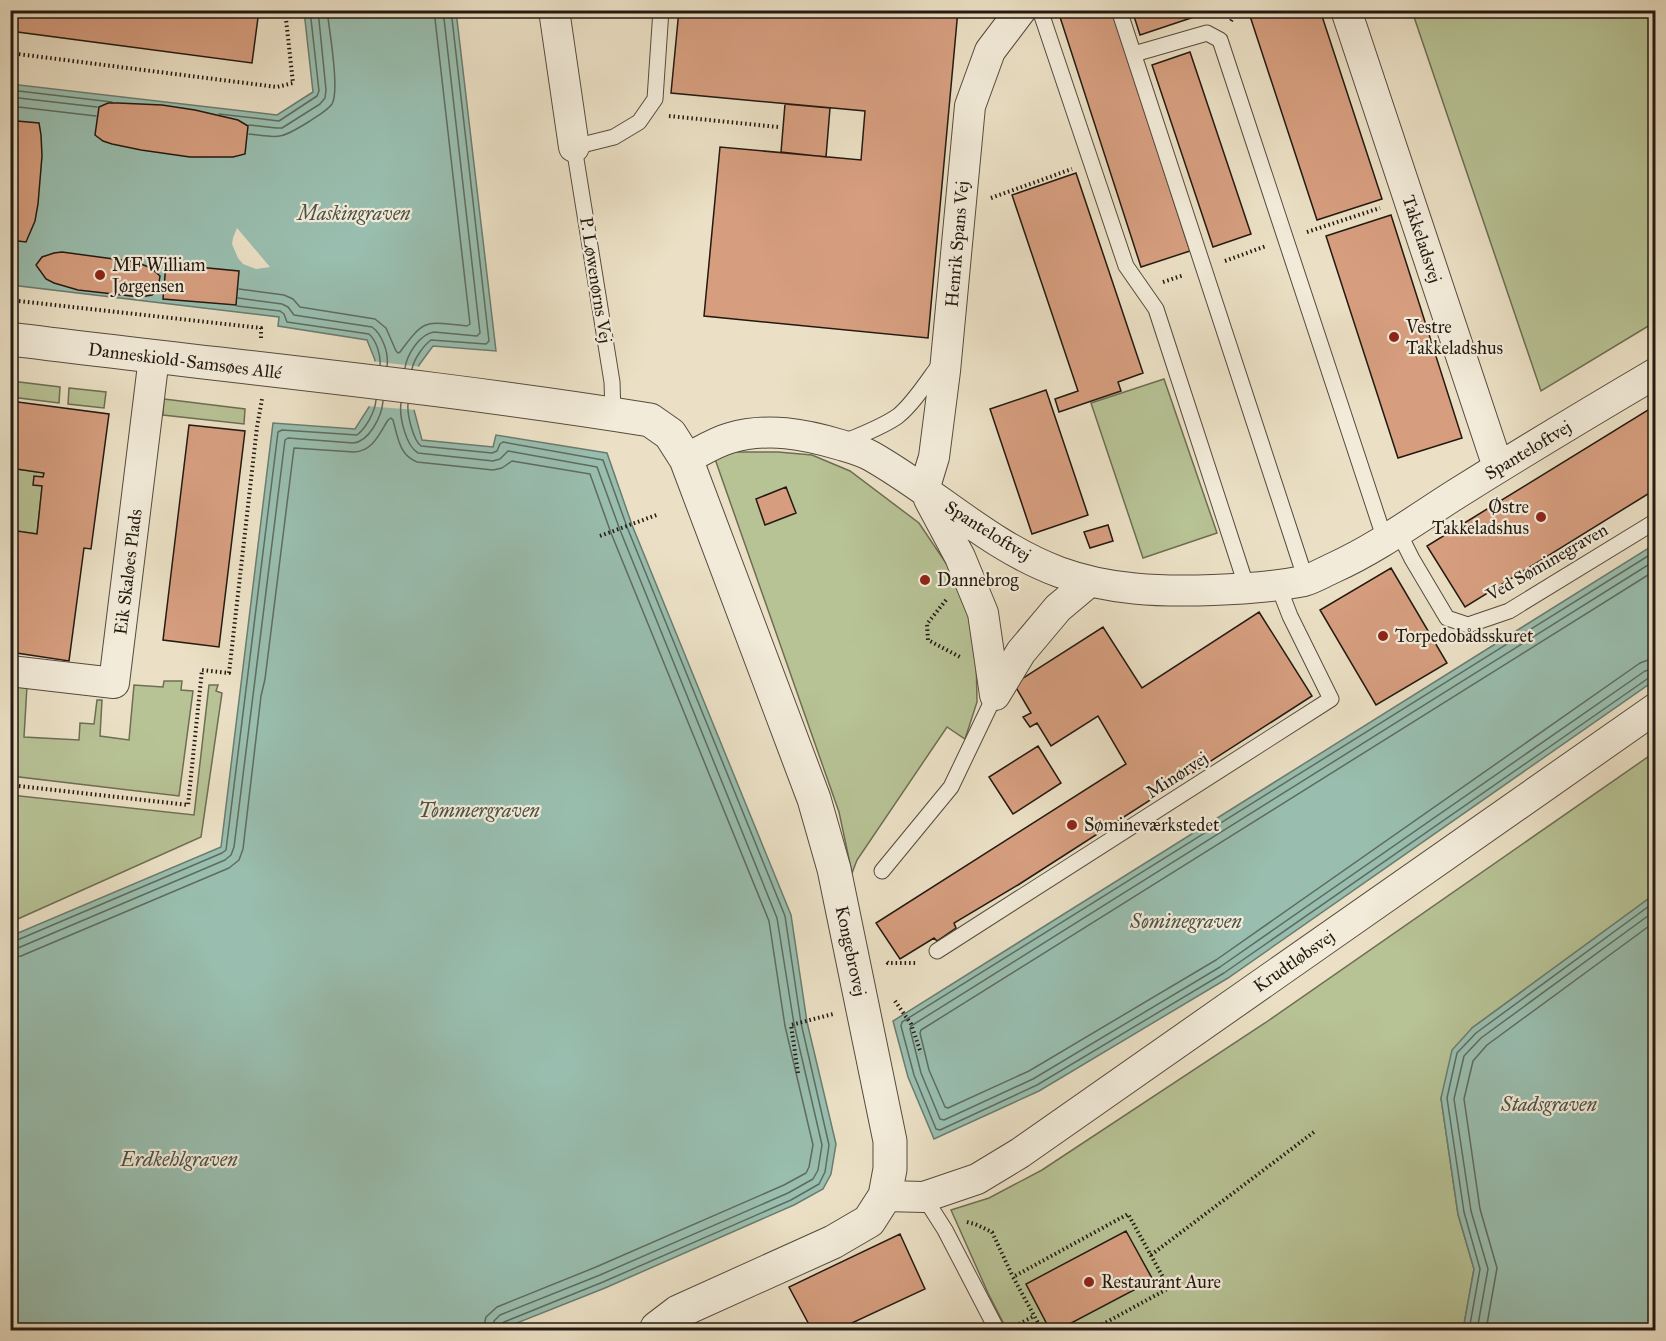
<svg xmlns="http://www.w3.org/2000/svg" width="1666" height="1341" font-family="'IM FELL Great Primer',serif">
<style>
.green{fill:#b7c295;stroke:#6d6e53;stroke-width:1.5}
.water{fill:#99beaf;stroke:#6a7c70;stroke-width:1.5}
.pier{fill:#ebe0c5}
.lines{fill:none;stroke-linecap:round;stroke-linejoin:round}
.shore{stroke:#5e6c60;stroke-width:1.5}
.building{fill:#d69e7f;stroke:#231911;stroke-width:1.5}
.service-casing{stroke:#554b3e;stroke-width:17}
.minor-casing{stroke:#554b3e;stroke-width:32}
.tertiary-casing{stroke:#554b3e;stroke-width:35}
.path{stroke:#231911;stroke-width:4;stroke-dasharray:1.5 3;stroke-linecap:butt}
.service{stroke:#f2ebd9;stroke-width:15}
.minor{stroke:#f2ebd9;stroke-width:30}
.tertiary{stroke:#f2ebd9;stroke-width:33}
.poi-dot{fill:#8f2418;stroke:#f2ebd9;stroke-width:2}
.labels{text-anchor:middle;stroke-width:4.5;stroke-linejoin:round;paint-order:stroke}
.street-label{font-size:18px;fill:#231911;stroke:#f2ebd9}
.poi-label{font-size:18px;fill:#231911;stroke:#f2ebd9;text-anchor:start}
.water-label{font-size:20px;font-style:italic;fill:#4c5348;stroke:#f2ebd9}
</style>
<rect width="100%" height="100%" fill="#ebe0c5"/>
<filter id="stains"><feTurbulence type="fractalNoise" baseFrequency=".00333" numOctaves="4"/><feColorMatrix values="0 0 0 0 .2 0 0 0 0 .09 0 0 0 0 .02 0 0 0 .5 -.17"/></filter>
<radialGradient id="worn" r=".72"><stop offset=".6" stop-color="#630" stop-opacity="0"/><stop offset="1" stop-color="#630" stop-opacity=".3"/></radialGradient>
<path class="green" d="M1412,11H1655V322L1541,391Z
M1164,379L1217,533L1143,558L1091,403Z
M11,381L60,387L59,403L11,397Z
M69,388L106,392L104,408L68,404Z
M164,399L245,409L244,424L163,415Z
M734,452H778L812,455L850,471L919,523L954,575L971,612L976,652L977,702L965,739L947,727L857,860L852,873L839,812L715,459Z
M11,468L44,473L37,534L11,530Z
M164,681H182L181,690L193,691L179,796L11,776L10,685L27,686L24,737L79,740L80,723L94,724L97,700H102L100,736L129,740L134,685L163,687Z
M209,685H218L216,691L222,693L201,837L11,922V795L194,815Z
M1655,752V894L1472,1028L1441,1098L1458,1214L1474,1269L1463,1330H1007L988,1293L951,1210L989,1198L1042,1170L1265,1023Z"/>
<path class="water" d="M304,11H456L496,351L433,346L419,365L414,410L422,440L493,447L496,435L607,453L632,525L791,915L807,1022L836,1144L831,1174L823,1189L794,1205L605,1288L499,1330H11V936L221,847L273,423L355,429L369,407L371,384L375,360L367,340L278,326L279,317L11,285V84L277,115L313,92Z
M1655,544V680L1228,978L1039,1091L934,1139L908,1077L893,1021Z
M1655,894V1330H1463L1474,1269L1458,1214L1441,1098L1452,1050L1472,1028Z"/>
<path class="pier" d="M237,228L270,267L256,269L243,264L238,258L232,244L233,238Z
M371,361L422,367L417,410L366,406L368,384Z"/>
<g class="lines">
<path class="shore" d="M10,90L112,102
M10,97L97,107
M10,106L96,116
M219,114L279,121L317,96L319,91L310,10
M249,125L276,128H282L320,104L325,98L326,90L318,10
M249,134C282,138 281,139 310,121C317,116 327,111 332,104C340,90 329,29 327,10
M239,289L284,295L293,299L300,307L375,319L386,328L396,351L398,353L400,352C426,317 425,322 467,326L470,324L434,10
M238,298L282,304L288,307L294,315L372,327C382,334 389,353 387,366
M237,306L280,311L284,314L287,322L369,334C376,340 381,355 380,365
M405,368C407,354 420,334 434,332L477,336L480,333L443,10
M412,369C414,359 423,346 431,340L486,344L489,341L451,10
M401,403C399,417 406,446 418,453L493,461L500,459L508,451L597,467L620,530L777,918L794,1024L822,1145L818,1170L813,1179L788,1193L600,1275L500,1315L494,1321L492,1330
M408,404C407,414 413,440 421,446L492,453L497,451L500,444L503,442L603,460L627,527L785,916L801,1023L829,1145L825,1172L819,1184L791,1200L603,1282L504,1322L500,1326L499,1330
M1656,551L902,1022L901,1026L914,1075L936,1129L940,1130L1037,1085L1224,973L1650,677L1656,676
M1656,560L911,1026L910,1029L921,1073L940,1119L944,1120L1033,1079L1220,967L1645,671L1656,668
M1656,570L921,1030L920,1033L929,1070L945,1107L948,1108L1029,1071L1216,960L1640,663L1648,660L1656,659
M10,941H15L222,853L226,850L278,432L282,430L357,435C366,428 375,412 376,400
M10,949L18,948L225,860L231,855L234,847L285,440L288,438L353,443C369,442 382,416 383,401
M10,958L21,956L229,868L239,860L243,849L261,696L265,679L294,448L354,452C373,451 379,434 388,420L391,418L393,420C398,437 399,455 417,462L493,470L502,468L512,461L590,474L611,533L769,921L785,1026L813,1145L809,1167L806,1173L784,1185L596,1267L497,1307L486,1317L483,1330
M1469,1330L1480,1269L1464,1212L1447,1098L1457,1053L1476,1033L1656,901
M1477,1330L1488,1269L1471,1211L1454,1099L1464,1056L1481,1038L1656,910
M1486,1330L1497,1268L1480,1209L1464,1099L1473,1061L1487,1045L1656,921"/>
</g>
<path class="building" d="M10,10H259L252,63L10,31Z
M679,10H958L928,338L704,316L720,147L861,160L865,111L671,93Z
M1070,10H1112L1190,251L1141,267L1059,14Z
M1132,10H1215L1140,35Z
M1248,10H1320L1382,199L1317,220Z
M1190,52L1251,234L1213,247L1152,65Z
M108,103H118L162,105L195,110L238,120L248,126L245,154L233,157H190L141,150L112,144L103,141L95,135L99,107Z
M785,104L830,108L826,157L781,152Z
M17,121L39,123L41,135L42,156L38,204L35,221L26,242L10,240V140Z
M1076,173L1143,373L1118,382L1121,391L1059,412L1055,399L1078,391L1012,195Z
M1391,215L1462,438L1398,458L1326,236Z
M62,252L136,262L151,268L160,276L158,289L152,295L140,297L78,290L54,283L46,279L36,265L42,257L54,253Z
M166,264L239,271L236,305L163,299Z
M1046,390L1088,515L1032,534L990,409Z
M10,401L109,414L91,549L84,548L69,661L10,652V530L37,534L42,486L33,485L34,476L43,477L44,473L10,468Z
M1656,405V489L1465,607L1427,546Z
M189,425L245,431L219,647L163,640Z
M786,487L796,513L765,525L756,499Z
M1108,525L1113,541L1090,548L1084,532Z
M1391,568L1447,663L1376,705L1320,610Z
M1259,612L1312,696L1018,885L954,923L956,928L937,941L934,938L900,959L876,923L1126,764L1098,716L1051,746L1037,723L1030,727L1023,717L1031,713L1014,684L1103,627L1142,688Z
M1038,746L1061,783L1013,814L989,777Z
M1126,1231L1153,1280L1058,1330H1050L1026,1284Z
M900,1234L925,1289L837,1330H812L789,1287Z"/>
<g class="lines">
<g class="service-casing">
<path id="service" d="M1040,10L1126,266L1156,309L1247,588
M1119,10L1306,580
M1134,54L1207,33L1220,40L1385,540
M613,414L612,382L574,147L614,137L639,122L655,99L661,10
M842,443C860,435 881,428 898,416C914,403 928,380 940,364
M1398,531L1412,559L1447,618L1468,625L1509,611L1656,521
M882,871L951,787L995,695
M937,951L1331,699L1290,616L1278,585
M924,1197L945,1230L997,1330"/>
</g>
<g class="minor-casing">
<path id="minor" d="M554,10L574,147
M1346,10L1498,467
M686,459C700,452 715,442 730,438C768,427 804,434 841,445C851,448 862,451 871,456C935,492 989,546 1059,572C1108,590 1160,592 1213,590C1243,589 1274,587 1304,581C1314,578 1324,572 1333,568C1375,549 1414,521 1453,496C1520,454 1588,413 1656,373
M924,490L934,457L945,371L970,106L990,51L1021,10
M929,499L960,557L983,613L995,695
M10,671L114,683L154,357
M995,695L1021,652L1058,608L1089,582
M885,1196L924,1197L977,1179L1020,1153L1656,708"/>
</g>
<g class="tertiary-casing">
<path id="tertiary" d="M10,339C224,366 438,386 650,420L670,434L686,459L814,799L834,869L890,1141V1169L885,1196L869,1221L833,1242L678,1312L657,1328L656,1330"/>
</g>
<path class="path" d="M1231,21L1237,10
M10,53L277,87L293,83L285,10
M669,116L778,127
M991,198L1072,169
M1307,232L1380,208
M1225,261L1266,246
M1163,282L1184,275
M10,300L261,328V338
M600,536L659,514
M946,600L927,624L928,640L960,657
M10,785L188,805L202,670L229,673L257,427L262,399
M887,962L888,963H918
M895,1001L911,1024L921,1053
M798,1073L791,1025L833,1014
M967,1222L975,1224L992,1232L1013,1277
M1151,1255L1314,1132
M1019,1324L1034,1316
M1042,1330L1013,1277L1128,1214L1169,1288L1092,1330"/>
<use href="#service" class="service"/>
<use href="#minor" class="minor"/>
<use href="#tertiary" class="tertiary"/>
</g>
<g class="poi-dot">
<circle cx="100" cy="275" r="6"/>
<circle cx="1394" cy="337" r="6"/>
<circle cx="1541" cy="517" r="6"/>
<circle cx="925" cy="580" r="6"/>
<circle cx="1383" cy="636" r="6"/>
<circle cx="1072" cy="825" r="6"/>
<circle cx="1089" cy="1282" r="6"/>
</g>
<g class="labels">
<g class="street-label">
<text transform="translate(1422 239) rotate(72)" y="6">Takkeladsvej</text>
<text transform="translate(957 244) rotate(-85)" y="6">Henrik Spans Vej</text>
<text transform="translate(596 280) rotate(81)" y="6">P. Løwenørns Vej</text>
<text transform="translate(185 361) rotate(7)" y="6">Danneskiold-Samsøes Allé</text>
<text transform="translate(1528 450) rotate(-31)" y="6">Spanteloftvej</text>
<text transform="translate(988 531) rotate(32)" y="6">Spanteloftvej</text>
<text transform="translate(1547 562) rotate(-30)" y="6">Ved Søminegraven</text>
<text transform="translate(128 572) rotate(-83)" y="6">Eik Skaløes Plads</text>
<text transform="translate(1177 775) rotate(-33)" y="6">Minørvej</text>
<text transform="translate(851 951) rotate(78)" y="6">Kongebrovej</text>
<text transform="translate(1294 961) rotate(-35)" y="6">Krudtløbsvej</text>
</g>
<g class="poi-label">
<text x="112" y="271">MF William<tspan x="112" dy="21">Jørgensen</tspan></text>
<text x="1406" y="333">Vestre<tspan x="1406" dy="21">Takkeladshus</tspan></text>
<text x="1529" y="513" text-anchor="end">Østre<tspan x="1529" dy="21">Takkeladshus</tspan></text>
<text x="937" y="586">Dannebrog</text>
<text x="1395" y="642">Torpedobådsskuret</text>
<text x="1084" y="831">Sømineværkstedet</text>
<text x="1101" y="1288">Restaurant Aure</text>
</g>
<g class="water-label">
<text x="354" y="220">Maskingraven</text>
<text x="479" y="817">Tømmergraven</text>
<text x="1186" y="928">Søminegraven</text>
<text x="1549" y="1111">Stadsgraven</text>
<text x="179" y="1166">Erdkehlgraven</text>
</g>
</g>
<rect width="1666" height="1341" fill="none" stroke="#ebe0c5" stroke-width="36"/>
<rect x="12" y="12" width="1642" height="1317" fill="none" stroke="#231911" stroke-width="3"/>
<rect x="18" y="18" width="1630" height="1305" fill="none" stroke="#231911" stroke-width="1.5"/>
<rect width="100%" height="100%" filter="url(#stains)"/>
<rect width="100%" height="100%" fill="url(#worn)"/>
</svg>
